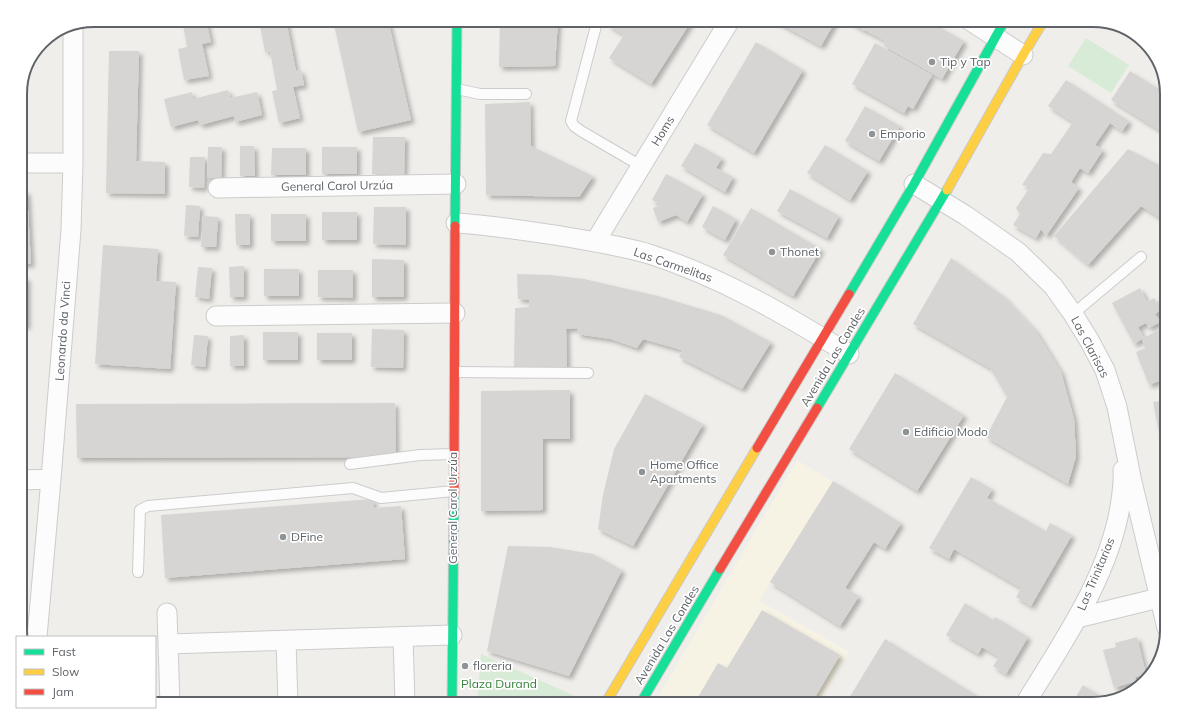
<svg xmlns="http://www.w3.org/2000/svg" width="1187" height="724" font-family="Mulish,sans-serif">
<style>
.commercial{fill:#f7f3e4}
.green{fill:#d8ebd6}
.building{fill:#d6d5d3;filter:url(#shadow)}
.lines{fill:none;stroke-linecap:round;stroke-linejoin:round}
.lane-casing{stroke:#cbcccc;stroke-width:12}
.street-casing{stroke:#cbcccc;stroke-width:21}
.fast-casing{stroke:#cacacb;stroke-width:11}
.slow-casing{stroke:#cacacb;stroke-width:11}
.jam-casing{stroke:#cacacb;stroke-width:11}
.lane{stroke:#fdfcfc;stroke-width:10}
.street{stroke:#fdfcfc;stroke-width:19}
.fast{stroke:#16e098;stroke-width:9}
.slow{stroke:#ffcf43;stroke-width:9}
.jam{stroke:#f24e42;stroke-width:9}
.poi-dot{fill:#919496;stroke:#fff;stroke-width:1.5}
.labels{text-anchor:middle;stroke-width:3.5;stroke-linejoin:round;paint-order:stroke}
.poi-label{font-size:12px;fill:#5f6368;stroke:#fff;text-anchor:start}
.street-label{font-size:12px;fill:#5f6368;stroke:#fff}
.park-label{font-size:12px;fill:#348238;stroke:#fff}
.rim{fill:none;stroke:#5f6368;stroke-width:2}
</style>
<defs>
<filter id="shadow"><feDropShadow dx="3.5" dy="3.5" stdDeviation="2" flood-color="#0004"/></filter>
</defs>
<rect width="100%" height="100%" fill="#efeeea"/>
<path class="commercial" d="M797,460L851,493L792,595L770,582L760,601L849,652L819,704H654Z"/>
<path class="green" d="M1086,38L1129,65L1111,93L1068,66Z
M481,654L586,701L584,704H477Z"/>
<path class="building" d="M182,20H206L211,42L202,44L209,76L184,80L178,49L187,47Z
M259,20H286L296,71L301,70L304,85L293,87L300,118L279,123L272,91L277,90L270,51L265,52Z
M333,20H388L411,120L358,132Z
M500,20H558L555,66L499,67Z
M611,20H692L651,84L609,58L624,35L608,25Z
M773,20H836L821,46Z
M846,20H927L964,41L942,79L884,46L885,41L865,30V31Z
M756,42L803,70L754,153L707,125Z
M875,43L932,75L913,109L908,106L904,113L852,84Z
M109,51H139L136,161L165,162V194L106,193Z
M1130,71L1167,94V135L1111,100Z
M1066,80L1129,121L1122,131L1110,123L1095,145L1103,150L1088,173L1080,168L1071,182L1079,188L1046,236L1041,229L1036,238L1013,225L1020,214L1016,208L1030,187L1022,185L1043,153L1051,154L1073,122L1048,106Z
M228,90L230,98L257,92L262,115L235,122L234,116L200,125L198,120L171,127L164,99L192,92L193,99Z
M530,102L531,146L593,176L579,197L486,195L485,104Z
M865,106L900,126L879,161L845,141Z
M373,137H405L404,175L372,174Z
M695,143L722,158L716,168L733,177L725,192L681,166Z
M825,145L868,171L850,200L807,173Z
M240,146H254L255,176H240Z
M208,147H222L221,178H207Z
M322,147H357V174H322Z
M272,148H306V175H271Z
M1128,149L1167,169V222L1141,206L1088,265L1054,236Z
M190,157H205L204,188L189,187Z
M666,174L703,194L687,222L676,215L658,222L653,208L661,205L652,200Z
M790,189L839,216L827,238L777,211Z
M20,191H27L31,264H20Z
M186,205L200,206L198,237L184,236Z
M713,206L736,219L725,240L702,227Z
M374,207H406V245L373,244Z
M751,208L821,249L793,296L723,255Z
M322,212H357V240H322Z
M235,214H250V245H236Z
M271,214H306V241H271Z
M203,216L218,217L216,247H201Z
M103,245L158,249L156,281L176,282L170,369L95,364Z
M951,258L1003,296L1035,330L1061,372L1074,419L1076,456L1068,484L986,437L1007,397L990,368L913,324Z
M372,259L404,260V297H372Z
M244,266V297H230L229,267Z
M198,267L212,268L209,299L195,297Z
M264,269H299V296H264Z
M318,270H353V298L318,297Z
M517,274L551,275L584,279L658,296L721,315L771,342L742,389L679,357L682,350L643,339L637,348L611,339L577,334L578,328L566,329L567,367L514,369L515,308L529,307V300L518,299Z
M20,277H27V326H20Z
M1140,288L1147,302L1154,298L1161,310L1155,314L1160,322L1149,328L1146,323L1138,327L1144,338L1163,327L1167,338V430L1159,432L1153,402L1161,401L1159,394L1164,393L1159,381L1149,385L1136,352L1145,348L1142,339L1134,344L1112,303Z
M372,329L404,330L403,368L371,367Z
M263,332H298V360H263Z
M317,333H352V360H317Z
M194,335L208,336L205,367L191,365Z
M244,335V366H230V336Z
M895,373L964,415L917,491L849,449Z
M570,390V439H543V510L481,511V391Z
M645,394L703,424L633,546L598,529L603,495L614,449Z
M395,403L396,457L77,458L76,404Z
M971,477L992,489L987,498L1046,531L1050,523L1072,535L1031,606L1016,597L1021,588L954,549L949,559L929,548Z
M833,481L901,523L885,549L874,542L845,588L859,596L840,626L770,582Z
M373,499L374,508L401,506L405,559L165,578L161,515Z
M508,546L550,547L593,554L622,570L569,676L487,651Z
M965,603L993,620L995,617L1028,637L1006,674L993,666L999,657L982,647L978,654L946,635Z
M762,610L840,655L812,702L815,704H694L718,663L727,668Z
M1137,637L1146,674L1135,677L1136,681L1114,688L1103,650L1116,647L1115,643Z
M885,639L984,700L981,704H858L849,698Z
M1083,685L1107,700L1093,704H1076L1079,700L1075,698Z"/>
<g class="lines">
<g class="lane-casing">
<path id="lane" d="M600,20L596,26L571,121L574,126L581,131L641,166
M457,89L480,94H526
M1073,314L1141,257
M455,372L588,373
M350,464L420,455L454,454
M138,572L140,510L148,506L353,488L381,498L454,491"/>
</g>
<g class="street-casing">
<path id="street" d="M969,20L1023,55
M20,163H73
M914,184L965,215L1018,252L1053,286L1073,314L1089,340L1105,370L1117,407L1132,482L1167,628
M218,188L456,184
M456,223C491,225 526,231 561,236C589,241 622,246 649,254C721,277 786,315 849,354
M595,242L730,20
M216,316L455,313
M20,480L51,479
M167,613L170,704
M1077,618L1167,596
M37,637L51,479L71,230L73,163V24
M403,637L405,704
M286,641L288,704
M168,644L452,635
M1025,704C1062,643 1108,578 1120,507C1122,494 1124,483 1123,470"/>
</g>
<g class="fast-casing">
<path id="fast" d="M455,226L457,20
M849,294L914,184L1005,20
M817,408L947,190
M452,704L454,495
M640,704L720,569"/>
</g>
<g class="slow-casing">
<path id="slow" d="M947,190L1023,55L1044,20
M605,704L757,448"/>
</g>
<g class="jam-casing">
<path id="jam" d="M757,448L849,294
M454,495L455,226
M720,569L817,408"/>
</g>
<use href="#lane" class="lane"/>
<use href="#street" class="street"/>
<use href="#fast" class="fast"/>
<use href="#slow" class="slow"/>
<use href="#jam" class="jam"/>
</g>
<g class="poi-dot">
<circle cx="932" cy="62" r="4"/>
<circle cx="872" cy="134" r="4"/>
<circle cx="772" cy="252" r="4"/>
<circle cx="906" cy="432" r="4"/>
<circle cx="642" cy="472" r="4"/>
<circle cx="283" cy="537" r="4"/>
<circle cx="465" cy="666" r="4"/>
</g>
<g class="labels">
<g class="poi-label">
<text x="940" y="66">Tip y Tap</text>
<text x="880" y="138">Emporio</text>
<text x="780" y="256">Thonet</text>
<text x="914" y="436">Edificio Modo</text>
<text x="650" y="469">Home Office<tspan x="650" dy="14">Apartments</tspan></text>
<text x="291" y="541">DFine</text>
<text x="473" y="670">floreria</text>
</g>
<g class="street-label">
<text transform="translate(663 131) rotate(-59)" y="4">Homs</text>
<text transform="translate(337 186) rotate(-1)" y="4">General Carol Urzúa</text>
<text transform="translate(673 265) rotate(19)" y="4">Las Carmelitas</text>
<text transform="translate(63 331) rotate(-86)" y="4">Leonardo da Vinci</text>
<text transform="translate(1090 347) rotate(62)" y="4">Las Clarisas</text>
<text transform="translate(833 357) rotate(-59)" y="4">Avenida Las Condes</text>
<text transform="translate(453 508) rotate(-90)" y="4">General Carol Urzúa</text>
<text transform="translate(1096 574) rotate(-67)" y="4">Las Trinitarias</text>
<text transform="translate(667 635) rotate(-59)" y="4">Avenida Las Condes</text>
</g>
<g class="park-label">
<text x="499" y="688">Plaza Durand</text>
</g>
</g>
<path d="M0 0H1187V724H0ZM94 27H1093A67 67 0 0 1 1160 94V630A67 67 0 0 1 1093 697H94A67 67 0 0 1 27 630V94A67 67 0 0 1 94 27Z" fill="#fff" fill-rule="evenodd"/>
<path class="rim" d="M94 27H1093A67 67 0 0 1 1160 94V630A67 67 0 0 1 1093 697H94A67 67 0 0 1 27 630V94A67 67 0 0 1 94 27Z"/>
<rect x="16" y="636" width="140" height="72" fill="#ffffff" stroke="#bfc1c3"/>
<rect x="24" y="649" width="20" height="6" fill="#16e098" stroke="#bfc1c3"/>
<text x="52" y="656" font-size="12" fill="#5f6368">Fast</text>
<rect x="24" y="669" width="20" height="6" fill="#ffcf43" stroke="#bfc1c3"/>
<text x="52" y="676" font-size="12" fill="#5f6368">Slow</text>
<rect x="24" y="689" width="20" height="6" fill="#f24e42" stroke="#bfc1c3"/>
<text x="52" y="696" font-size="12" fill="#5f6368">Jam</text>
</svg>
